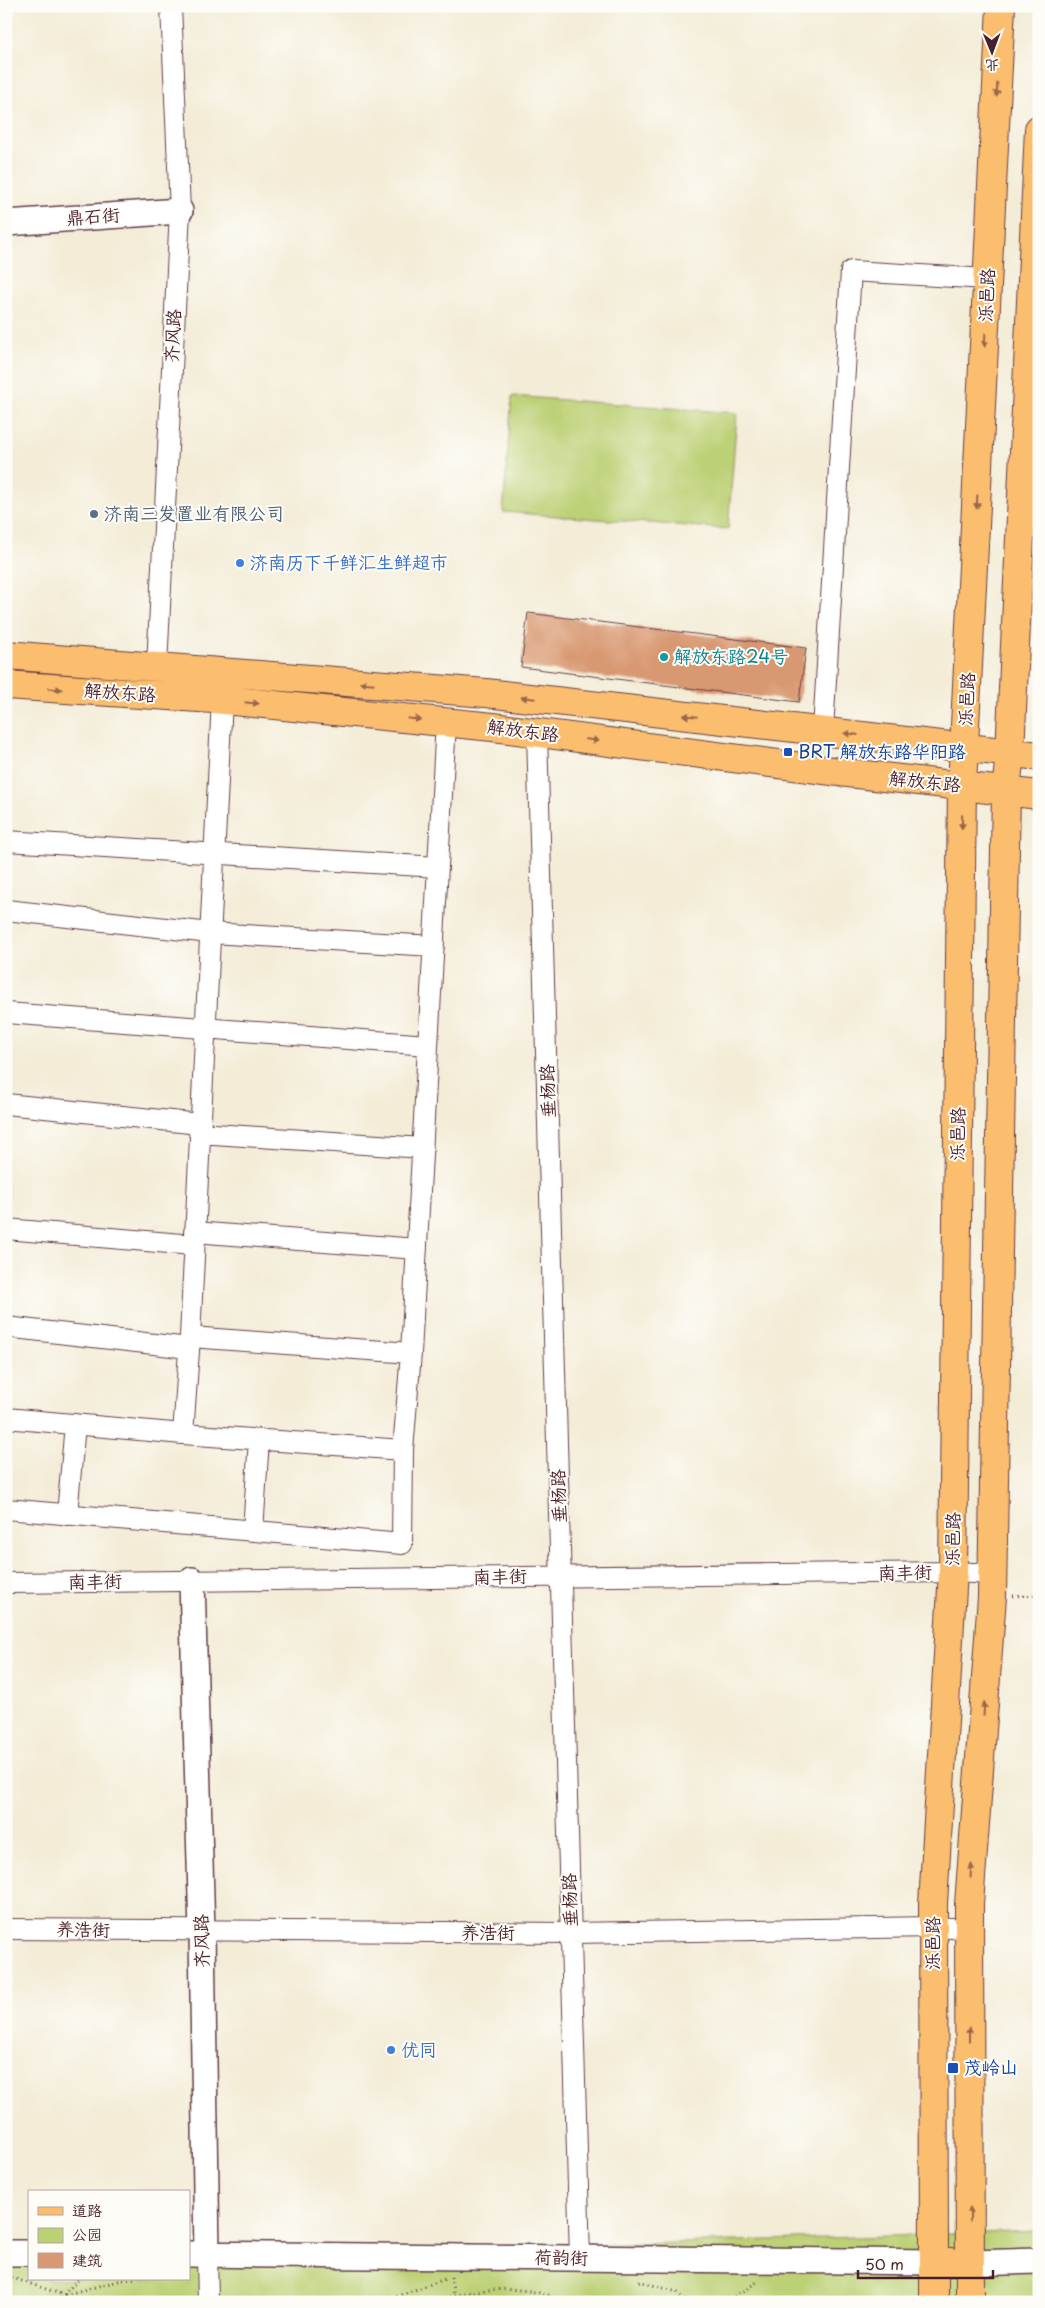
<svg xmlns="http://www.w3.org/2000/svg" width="1045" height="2308" font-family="'Playpen Sans','LXGW WenKai TC',sans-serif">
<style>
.green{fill:#bcd074;stroke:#837850}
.building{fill:#d89871}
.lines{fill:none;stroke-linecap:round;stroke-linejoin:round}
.minor-casing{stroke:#633e45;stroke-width:22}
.tertiary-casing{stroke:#633e45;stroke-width:28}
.primary-casing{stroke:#633e45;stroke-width:30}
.path{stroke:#633e45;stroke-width:3;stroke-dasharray:1 4;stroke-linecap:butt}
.minor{stroke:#fff;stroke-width:20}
.tertiary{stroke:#fff;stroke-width:25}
.primary{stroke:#fbbd6e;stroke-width:28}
.oneway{fill:#9a6649}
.service-dot{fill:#5c6f8a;stroke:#fdfcf7;stroke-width:2}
.shop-dot{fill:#3f7fe0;stroke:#fdfcf7;stroke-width:2}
.culture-dot{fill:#0f9aa8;stroke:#fdfcf7;stroke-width:2}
.transit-dot{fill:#1a4fb4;stroke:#fdfcf7;stroke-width:2}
.labels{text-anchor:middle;stroke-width:4;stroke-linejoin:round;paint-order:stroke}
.street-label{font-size:18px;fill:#4a1f2b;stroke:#fdfcf7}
.service-label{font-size:18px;fill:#4e5e75;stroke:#fdfcf7;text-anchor:start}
.shop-label{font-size:18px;fill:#366cbe;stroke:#fdfcf7;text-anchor:start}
.culture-label{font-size:18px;fill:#0d838f;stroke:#fdfcf7;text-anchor:start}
.transit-label{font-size:18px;fill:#164399;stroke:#fdfcf7;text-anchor:start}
</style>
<rect width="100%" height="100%" fill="#fdfcf7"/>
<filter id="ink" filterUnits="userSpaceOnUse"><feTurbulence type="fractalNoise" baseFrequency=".02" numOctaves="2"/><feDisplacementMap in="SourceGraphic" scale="10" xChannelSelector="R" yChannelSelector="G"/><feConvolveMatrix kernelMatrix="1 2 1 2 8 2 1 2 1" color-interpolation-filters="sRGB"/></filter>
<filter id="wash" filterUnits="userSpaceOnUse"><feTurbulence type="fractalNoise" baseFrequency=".0096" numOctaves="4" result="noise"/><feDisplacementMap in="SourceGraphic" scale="20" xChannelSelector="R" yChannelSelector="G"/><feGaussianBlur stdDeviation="1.12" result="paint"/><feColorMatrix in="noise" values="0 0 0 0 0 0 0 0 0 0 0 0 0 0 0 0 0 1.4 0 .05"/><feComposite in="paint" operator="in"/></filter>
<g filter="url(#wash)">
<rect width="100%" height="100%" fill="#f3ecd7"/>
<path class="green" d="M512,396L737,413L728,529L503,512Z
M1039,2231V2302H6V2265L29,2264V2279H189V2259Z"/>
<g id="blocks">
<path class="building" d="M528,613L806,648L799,702L521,667Z"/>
</g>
</g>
<g filter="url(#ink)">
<use href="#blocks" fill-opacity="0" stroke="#633e45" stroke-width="1"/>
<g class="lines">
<g class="minor-casing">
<path id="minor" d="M157,666L180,211L171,6
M823,730L851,271L988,279
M537,733L580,2258
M6,841L438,867
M6,910L210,933L434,946
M6,1013L428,1045
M6,1104L200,1124
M199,1133L423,1148
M6,1229L193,1245
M194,1232L417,1249
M6,1327L189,1348
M190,1337L411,1353
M6,1418L183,1434L403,1450L402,1544L6,1509
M183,1434L190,1337L222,700
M403,1450L411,1353L446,722
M67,1515L75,1424
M253,1531L259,1439
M6,1583L953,1572L993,1574
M6,1929L571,1933L933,1927L969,1929
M207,2254L208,2302"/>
</g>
<g class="tertiary-casing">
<path id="tertiary" d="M6,223L180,211
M192,1580L202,1932L207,2254
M6,2253H29
M189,2254L934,2262
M970,2263L1039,2261"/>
</g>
<g class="primary-casing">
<path id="primary" d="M6,655L486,693L1039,756
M6,685L214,699L493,727L840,772L1039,795
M934,2262L933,1904L953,1572L962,786L1001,6
M934,2302V2262H951
M970,2302L969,1904L992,1597L1006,791L1010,753L1039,129"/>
</g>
<path class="path" d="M1013,1596L1039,1595
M7,2276L64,2295L78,2279
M451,2277L454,2296
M639,2281L677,2292L686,2302
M58,2302L64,2295L122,2280L137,2279
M388,2302L395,2297L445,2279
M435,2302C472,2288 515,2285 552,2296L553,2302
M726,2302L757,2282"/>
<use href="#minor" class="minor"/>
<use href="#tertiary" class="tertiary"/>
<use href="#primary" class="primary"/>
</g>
<defs><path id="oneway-solid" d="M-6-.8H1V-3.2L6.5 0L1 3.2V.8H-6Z" transform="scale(1.25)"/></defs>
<g class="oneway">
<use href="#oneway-solid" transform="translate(997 90) rotate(93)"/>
<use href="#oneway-solid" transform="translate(985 340) rotate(93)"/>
<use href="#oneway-solid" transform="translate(977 502) rotate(93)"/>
<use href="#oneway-solid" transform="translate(367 683) rotate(-175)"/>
<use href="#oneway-solid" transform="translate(55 689) rotate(4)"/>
<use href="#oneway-solid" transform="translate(528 698) rotate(-174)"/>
<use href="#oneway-solid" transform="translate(252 703) rotate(6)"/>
<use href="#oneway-solid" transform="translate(690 716) rotate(-174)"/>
<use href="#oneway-solid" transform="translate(414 719) rotate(6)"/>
<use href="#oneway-solid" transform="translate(851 734) rotate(-173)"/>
<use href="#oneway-solid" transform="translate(592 740) rotate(7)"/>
<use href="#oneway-solid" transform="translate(962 822) rotate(91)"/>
<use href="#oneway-solid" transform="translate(984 1709) rotate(-86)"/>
<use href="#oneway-solid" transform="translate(971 1871) rotate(-86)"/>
<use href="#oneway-solid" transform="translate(969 2034) rotate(-90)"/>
<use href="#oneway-solid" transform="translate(970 2214) rotate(-90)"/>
</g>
</g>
<circle class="service-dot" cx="94" cy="514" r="5"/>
<g class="shop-dot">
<circle cx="240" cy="563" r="5"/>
<circle cx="391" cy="2050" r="5"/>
</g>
<circle class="culture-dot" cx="664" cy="657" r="5"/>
<g class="transit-dot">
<rect x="783" y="747" width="10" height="10" rx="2.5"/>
<rect x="947" y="2062" width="12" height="12" rx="2.5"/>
</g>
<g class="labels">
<g class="street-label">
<text transform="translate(93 217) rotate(-4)" y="6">鼎石街</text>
<text transform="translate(987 295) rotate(-87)" y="6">泺邑路</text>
<text transform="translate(173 336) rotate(-87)" y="6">齐风路</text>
<text transform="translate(120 693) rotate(4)" y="6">解放东路</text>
<text transform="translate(967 699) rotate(-87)" y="6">泺邑路</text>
<text transform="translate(523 731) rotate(7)" y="6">解放东路</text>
<text transform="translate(925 782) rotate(6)" y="6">解放东路</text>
<text transform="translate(548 1091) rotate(-92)" y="6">垂杨路</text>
<text transform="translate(958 1134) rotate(-89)" y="6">泺邑路</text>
<text transform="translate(559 1496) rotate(-92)" y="6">垂杨路</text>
<text transform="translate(953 1539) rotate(-89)" y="6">泺邑路</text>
<text transform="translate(905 1573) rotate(-1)" y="6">南丰街</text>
<text transform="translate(500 1577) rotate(-1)" y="6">南丰街</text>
<text transform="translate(95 1582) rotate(-1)" y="6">南丰街</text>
<text transform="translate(570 1900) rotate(-92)" y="6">垂杨路</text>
<text transform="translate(83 1930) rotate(1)" y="6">养浩街</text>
<text x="488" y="1939">养浩街</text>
<text transform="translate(202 1941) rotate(-91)" y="6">齐风路</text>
<text transform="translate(933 1943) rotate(-90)" y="6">泺邑路</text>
<text transform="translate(561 2258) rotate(1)" y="6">荷韵街</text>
</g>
<g class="service-label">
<text x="104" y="520">济南三发置业有限公司</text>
</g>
<g class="shop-label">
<text x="250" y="569">济南历下千鲜汇生鲜超市</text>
<text x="401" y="2056">优同</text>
</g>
<g class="culture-label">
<text x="674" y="663">解放东路24号</text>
</g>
<g class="transit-label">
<text x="798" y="758">BRT 解放东路华阳路</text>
<text x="964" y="2074">茂岭山</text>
</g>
</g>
<rect width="1045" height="2308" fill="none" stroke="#fdfcf7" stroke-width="25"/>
<rect x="28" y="2190" width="162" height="90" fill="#fdfcf7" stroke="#b5a4a5"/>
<rect x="38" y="2207" width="25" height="8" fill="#fbbd6e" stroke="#b5a4a5"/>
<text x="72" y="2216" font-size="15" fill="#4a1f2b">道路</text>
<rect x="38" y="2228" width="25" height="15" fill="#bcd074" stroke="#b5a4a5"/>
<text x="72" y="2240" font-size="15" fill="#4a1f2b">公园</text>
<rect x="38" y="2253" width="25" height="15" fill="#d89871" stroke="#b5a4a5"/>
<text x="72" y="2266" font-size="15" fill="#4a1f2b">建筑</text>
<g transform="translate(992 52) rotate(179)" stroke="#fdfcf7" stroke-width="4" paint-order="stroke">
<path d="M0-4L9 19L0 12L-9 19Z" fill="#4a1f2b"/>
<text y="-8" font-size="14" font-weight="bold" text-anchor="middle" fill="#4a1f2b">北</text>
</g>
<path d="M858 2270v8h135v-8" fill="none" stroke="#4a1f2b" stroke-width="2.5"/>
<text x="865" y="2270" font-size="15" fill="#4a1f2b" stroke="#fdfcf7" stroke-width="4" paint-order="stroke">50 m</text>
</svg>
